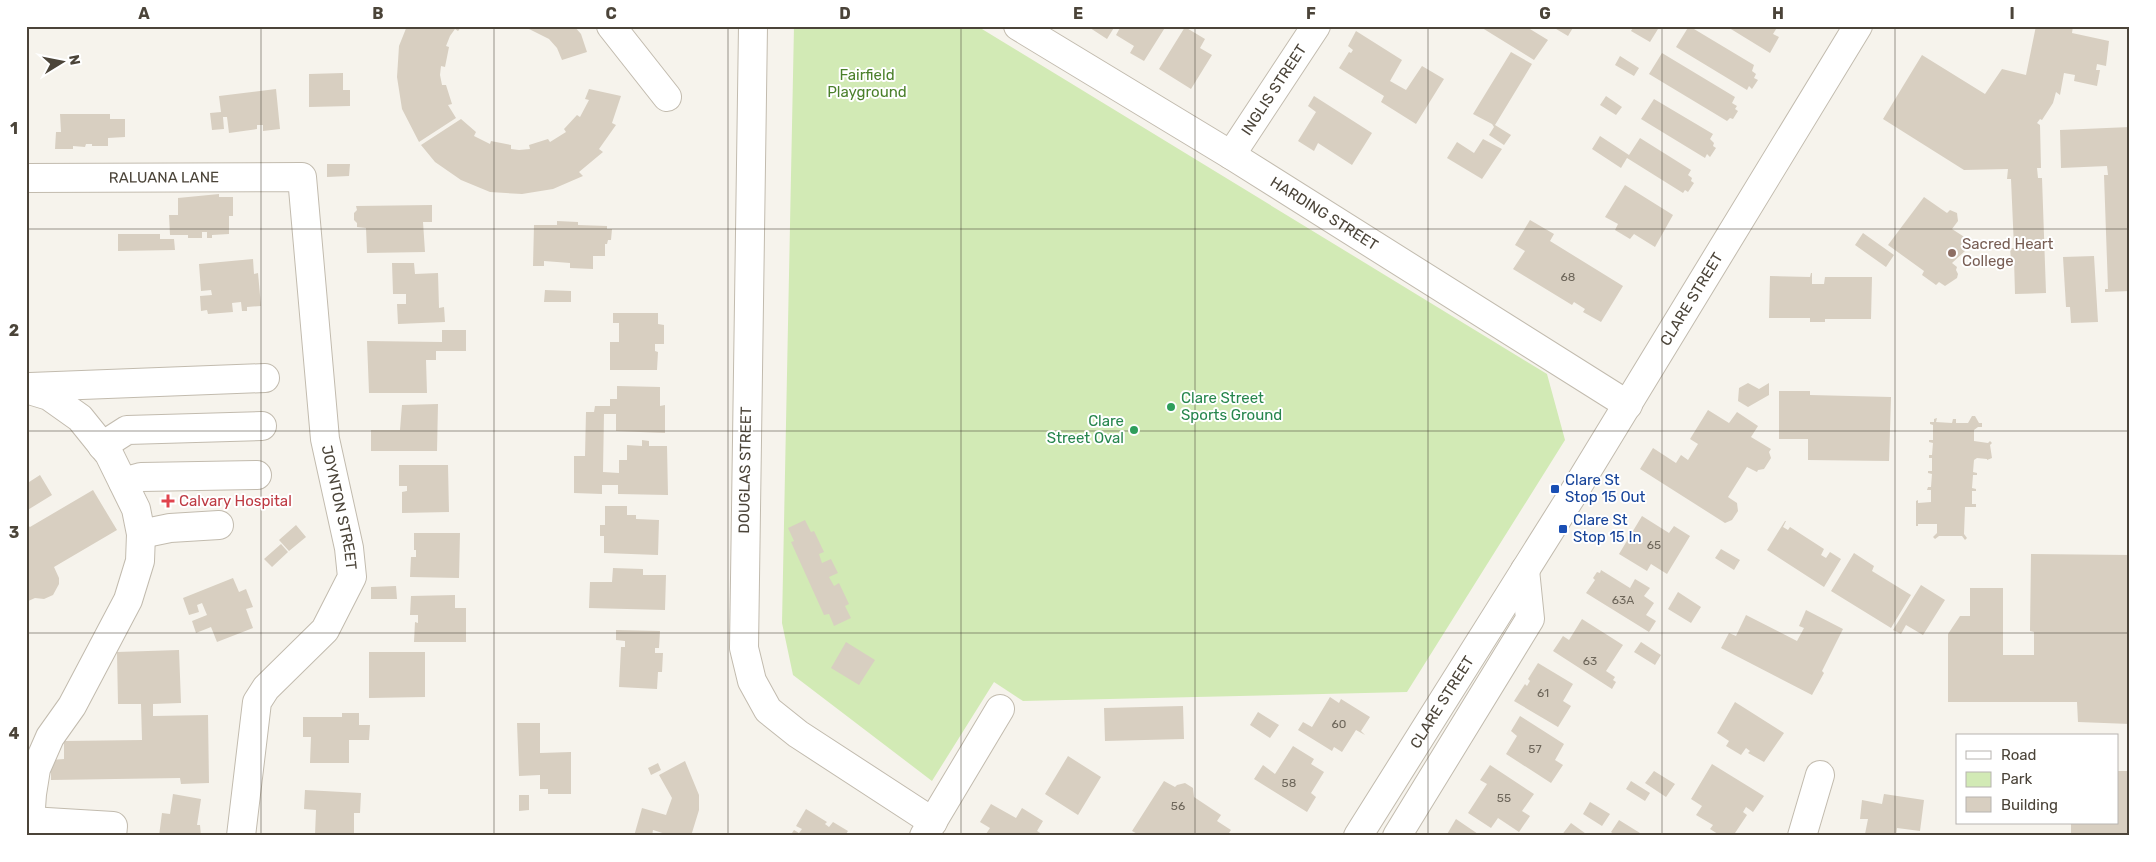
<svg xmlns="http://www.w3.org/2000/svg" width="2156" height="862" font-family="Rubik,sans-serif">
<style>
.green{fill:#d2eab5}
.building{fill:#d8cfc1}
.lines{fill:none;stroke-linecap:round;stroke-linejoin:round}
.minor-casing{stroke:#c2bbae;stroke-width:30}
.minor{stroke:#fff;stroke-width:28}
.grid{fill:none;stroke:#4b4439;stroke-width:1;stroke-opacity:0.55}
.education-dot{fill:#8d6e63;stroke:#fff;stroke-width:2}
.leisure-dot{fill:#2e9e5b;stroke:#fff;stroke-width:2}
.transit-dot{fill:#1a4fb4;stroke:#fff;stroke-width:2}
.health-dot{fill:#e0444e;stroke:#fff;stroke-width:2}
.labels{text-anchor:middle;stroke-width:4;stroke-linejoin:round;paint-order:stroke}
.number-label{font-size:12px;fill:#6e675b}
.park-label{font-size:15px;fill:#4a7f2a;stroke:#fff}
.street-label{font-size:15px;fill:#4b4439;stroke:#fff}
.education-label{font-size:15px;fill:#785e54;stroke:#fff;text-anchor:start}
.leisure-label{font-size:15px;fill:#27864d;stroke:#fff;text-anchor:start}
.transit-label{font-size:15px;fill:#164399;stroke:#fff;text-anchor:start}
.health-label{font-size:15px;fill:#be3a42;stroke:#fff;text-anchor:start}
.neatline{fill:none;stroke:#4b4439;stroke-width:2}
.grid-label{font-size:16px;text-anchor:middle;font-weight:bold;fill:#4b4439}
</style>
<rect width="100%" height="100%" fill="#f6f3ec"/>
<path class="green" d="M794,26H977L1547,374L1565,440L1407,692L1023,701L994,682L932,781L793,675L782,623Z"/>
<path class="building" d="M407,26H462L458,31L455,29L450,36L446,46L449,47L445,67L441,66L440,75L442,85H446L452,104L448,105L456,118L419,142L402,109L397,77L399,46Z
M528,26H574L581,34L587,52L562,60L557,48L549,39L527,28Z
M1087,26H1115L1107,39Z
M1121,26H1166L1144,61L1130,53L1134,46L1116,35Z
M1479,26H1525L1548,40L1534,60Z
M1551,26H1574L1568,36Z
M1634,26H1652L1658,29L1650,42L1631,31Z
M1689,26L1754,65L1752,71L1756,74L1754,78L1758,80L1752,89L1749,86L1747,90L1676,47Z
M1726,26H1778L1773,34L1779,37L1770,53Z
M2036,26H2073L2072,33L2109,41L2106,66L2097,64L2096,70H2100L2097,86L2074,81L2075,75L2064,73L2060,95L2056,92L2053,103L2042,120L2040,119L2037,123L2040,125L2041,168H2037L2038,178H2042L2046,293L2015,294L2014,259H2011L2010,248H2014L2011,179H2007L2008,169L1964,170L1883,119L1922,55L1985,94L2002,69L2026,75Z
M1185,27L1205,39L1200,48L1212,55L1191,89L1159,69Z
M1356,31L1402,60L1390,81L1406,90L1422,66L1444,79L1416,124L1381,102L1384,96L1339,68L1349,52L1351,53L1353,50L1348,46Z
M1511,52L1532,64L1495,125L1511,135L1504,145L1489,135L1494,127L1492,124L1473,114Z
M1662,53L1735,97L1732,103L1737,106L1735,109L1738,111L1733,119L1730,118L1727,121L1649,74Z
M1620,56L1639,68L1634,76L1615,65Z
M343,73V90H350V106L309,107V74Z
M276,89L280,129L263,131V125H257V129L229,133L227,117H223L224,129L212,130L210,113L221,112L219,96Z
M589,89L621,96L612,123L616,125L599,149L603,152L579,172L583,176L553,189L522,194L490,192L461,180L435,162L421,145L461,119L476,132L474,136L490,144L491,141L511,145V149L519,150L530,149L529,145L548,139L550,142L566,132L564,129L577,115L580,117L589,100L585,99Z
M1314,96L1372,133L1352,165L1318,143L1314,151L1298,141L1316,112L1308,106Z
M1606,96L1622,107L1616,115L1600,105Z
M1654,99L1713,134L1710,139L1714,143L1713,146L1716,148L1710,157L1707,154L1705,158L1641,119Z
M60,114H110V119H125V137L108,138V146H92V144H86L85,147L73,146V149H55L56,132H61Z
M2130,127V291L2105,292V289H2108L2104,175H2108L2107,166L2061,168L2060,130Z
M1600,136L1629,155L1640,138L1691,170L1688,175L1692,178L1691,181L1694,183L1688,192L1685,190L1683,193L1627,158L1621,168L1592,149Z
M1483,139L1502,149L1482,179L1447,158L1457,142L1474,153Z
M327,164H350L349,176L327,177Z
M1625,185L1673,215L1655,247L1634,234L1630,239L1615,230L1618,224L1605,217Z
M219,194V197H233V216H229V234L212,235V238H207V232H202V238H188V235H170L169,215H178V198Z
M1924,197L1947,213L1950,210L1957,213L1958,221L1952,229L1969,240L1965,246V251L1952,263L1957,267L1956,270L1958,274L1957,278L1945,286L1939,282L1936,285L1922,275L1924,271L1888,245Z
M432,205V222H423L425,252L367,253L366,228L357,227V223L354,220V213L357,210L356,206Z
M1530,220L1554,234L1550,241L1623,286L1601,322L1583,312L1585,309L1574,302L1572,305L1513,269L1525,251L1515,245Z
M557,221L578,222V225L607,226V229H612L611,240H608L607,244H605V256H593V269L570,268V263L544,261V266H533L534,225H557Z
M1863,233L1894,255L1886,267L1855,245Z
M118,234H160V239H174L175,250L118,251Z
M2094,256L2098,322L2071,323L2070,307H2066L2063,257Z
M253,259L254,274L258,273L261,306L247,307V311H242L241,302L232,303L233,312L208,314L207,310L201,311L200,296L212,295L211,290L201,291L199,264Z
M392,263H414L415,274L438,273L439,308L444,307L445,322L398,324L397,304H406V294H393Z
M1811,273H1812V284H1824L1825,277H1872L1871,319H1825V322H1810V318H1769L1770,276L1810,277Z
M545,290L571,291V302H544Z
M613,313H658V324L664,325V344H655V351L658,352L657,370H610V342H619V323H613Z
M442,330H466V351H436V360H426L427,393H369L367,341L442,342Z
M1748,383L1759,389L1769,383V395L1748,407L1738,401L1739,388Z
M617,386L660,387V406L665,405V433L616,431V414H604L603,472L619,473V460H627V445L642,446V440L649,441V446H667L668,495L618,494V485H602V494L574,493V456H585L586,412H594L595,406H610V399H617Z
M1779,391H1810V395L1891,397L1889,461L1808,460V439H1779Z
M438,404L437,451H371V430H400L402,405Z
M1708,410L1729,423L1737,412L1758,426L1751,437L1771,449L1769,452L1771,458L1764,469L1758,470L1757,472L1747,467L1728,497L1737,503L1738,511L1732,520L1725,523L1640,469L1653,448L1676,463L1681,455L1688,460L1698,444L1690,439Z
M1972,416H1975L1979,423H1982V427H1978L1974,430V441L1988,443L1990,441L1992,443L1990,445L1992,458L1987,460V459L1977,458L1974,460L1973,472L1977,473V475H1973L1972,488L1976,489V491H1972V504H1976V507H1965L1964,534L1967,538L1965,540L1962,536H1939L1935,539L1933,537L1937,533V524H1918V526H1916V501L1918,500V503L1931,502V490H1927L1928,487H1931L1932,474L1928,473V471H1932V458H1929V455H1932L1933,443L1929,442V440H1933V425L1930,424V422H1934V419L1937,418L1936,422L1952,423L1953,419H1956V423H1968Z
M399,465H448L449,512L402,513V492L407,491V486H399Z
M40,475L52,495L26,511V484Z
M93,490L117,530L54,567L59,578V584L53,595L44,599L35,598L26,602V524L30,527Z
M605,506H627V515H636V519L659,520L658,555L604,553V536H600V525H605Z
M1642,516L1669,533L1674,526L1690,536L1667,574L1651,564L1647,571L1619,554Z
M805,520L811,532L814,531L824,552L819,554L822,563L831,559L838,573L829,577L834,586L839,583L849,604L845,606L851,618L834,626L829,614L824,615L791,542L794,541L788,528Z
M1785,521H1786L1783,527L1788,530L1790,527L1824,549L1821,555L1826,558L1830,552L1841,559L1824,587L1767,550Z
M296,525L306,537L289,551L279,540Z
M414,533H460L459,578L410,577L411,557H416V550H414Z
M281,544L288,552L272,567L264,559Z
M1721,549L1740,560L1734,570L1715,558Z
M1854,553L1874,566L1872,571L1911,595L1891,628L1831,591Z
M2031,554L2130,555V724L2078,722L2077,702H1948V634L1960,616H1970V588H2003V655H2034V632L2030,631Z
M613,568L643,569V575H666L665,610L589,608L590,582H612Z
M1601,570L1630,588L1635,579L1650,588L1644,596L1654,603L1646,615L1656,621L1649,632L1586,593L1595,580L1593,578L1597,572L1600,573Z
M233,578L239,592L246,589L253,607L246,609L253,628L217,642L211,627L196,633L192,621L207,615L202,603L197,605L199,612L189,615L183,598Z
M1921,585L1945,600L1923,635L1906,625L1901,634L1893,630Z
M396,586L397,599H371V587Z
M1678,592L1701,607L1691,623L1668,609Z
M455,595V608H466V642H414L415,622L418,623V615H410L411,596Z
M1806,610L1843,629L1822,671L1824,673L1812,695L1721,648L1729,633L1736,636L1746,615L1797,641L1804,628L1799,626Z
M1582,619L1623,645L1606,671L1615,677L1613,680L1616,682L1612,689L1553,651L1563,636L1569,640Z
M616,630L660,631L659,648H655V653H663L662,672H658L657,689L619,687L621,647H625V641L616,640Z
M846,642L875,660L859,685L831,668Z
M1641,642L1661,655L1655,665L1634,652Z
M179,650L181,703L153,704V716L208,715L209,783L181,784L180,778L51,780V760L64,759V741L142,740L141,704H118L117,652Z
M369,652H425V697L369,698Z
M1538,663L1573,684L1563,701L1571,706L1558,727L1514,701L1525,684L1527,686L1530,681L1528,679Z
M1330,697L1339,703L1341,699L1370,717L1361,731L1365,735L1356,730L1342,752L1334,747L1332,751L1298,730L1303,722L1312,727Z
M1735,702L1784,733L1764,762L1748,753L1750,751L1746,748L1741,755L1726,746L1729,741L1717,733Z
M1183,706L1184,739L1105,741L1104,708Z
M1258,712L1279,725L1270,738L1250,725Z
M342,713H359V725H370L369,740H349V763H310L311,737H303V717H342Z
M1520,716L1564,744L1555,760L1563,765L1551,783L1506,754L1517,736L1511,731Z
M517,723H540V753L571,752V794H548V789H540V775L519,776Z
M1293,746L1314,759L1311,764L1324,772L1311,793L1316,797L1307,812L1254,779L1263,765L1275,774Z
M1068,756L1101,777L1078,815L1045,794Z
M685,761L699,795V810L691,836H672L653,830L652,836H634L642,808L666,815L672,798L659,775Z
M658,763L661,770L651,775L648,768Z
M1712,764L1764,796L1753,812L1746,807L1743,812L1747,815L1733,836H1721L1710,829L1713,825L1696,815L1702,806L1691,799Z
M1490,765L1534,794L1522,811L1530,816L1519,832L1498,818L1491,828L1468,813L1487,784L1480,780Z
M1654,771L1675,784L1666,797L1645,783Z
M2117,771H2130V836H2071V823H2117Z
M1164,781L1175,787L1177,785L1185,783L1193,788L1194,797L1221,815L1217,821L1231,830L1227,836H1141L1132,831Z
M1631,781L1650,793L1645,801L1626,789Z
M305,790L361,793L360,813H354V836L315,835L316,810L304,809Z
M173,794L201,799L197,825H200L201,836H159L162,813L170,814Z
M1884,794L1924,800L1920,831L1897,828L1896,836L1865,834L1868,819H1860L1862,800L1882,804Z
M519,795H529V810L519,811Z
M1590,802L1610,814L1602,826L1583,814Z
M991,804L1016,818L1022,808L1043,821L1037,831L1042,834L1041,836H988L986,834L990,828L980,822Z
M806,809L827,822L825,824L829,827L833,822L848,831L846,834L849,836H790L794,830L799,833L802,829L796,826Z
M1456,819L1481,836H1446Z
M1619,820L1640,833L1639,836H1616L1611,832Z
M1571,823L1589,836H1561Z"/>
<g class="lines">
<g class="minor-casing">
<g id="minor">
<path d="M611,26L667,97"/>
<path d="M753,26L744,648L752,681L768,710L798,734L933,822"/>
<path id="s1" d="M1018,26L1231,155L1628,405"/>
<path id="s2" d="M1231,155L1316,26"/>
<path id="s3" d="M26,178L302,177L325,439L349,548L352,577L325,630L266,688L257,702L241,836"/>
<path d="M30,387L265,378"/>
<path d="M26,389L49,396L80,418L109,454L136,509L141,534L140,561L128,600L72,706L50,737L36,769L32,794L29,836"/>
<path d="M102,446L127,430L262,426"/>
<path d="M123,482L141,477L257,475"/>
<path d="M141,534L170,528L219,525"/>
<path d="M30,821L113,826L112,836"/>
<path d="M924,836L1000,709"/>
<path id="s4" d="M1358,836L1571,497L1858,26"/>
<path d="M1397,836L1530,619L1525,570"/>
<path d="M1802,836L1820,775"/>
</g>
</g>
<use href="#minor" class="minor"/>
</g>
<path class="grid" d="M261,26V836M494,26V836M728,26V836M961,26V836M1195,26V836M1428,26V836M1662,26V836M1895,26V836M26,229H2130M26,431H2130M26,633H2130"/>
<circle class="education-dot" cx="1952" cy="253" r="5"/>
<g class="leisure-dot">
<circle cx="1171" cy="407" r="5"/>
<circle cx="1134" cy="430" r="5"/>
</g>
<g class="transit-dot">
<rect x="1550" y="484" width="10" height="10" rx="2.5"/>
<rect x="1558" y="524" width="10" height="10" rx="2.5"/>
</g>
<path class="health-dot" d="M165.5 493.5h5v5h5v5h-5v5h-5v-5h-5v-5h5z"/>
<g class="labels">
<g class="number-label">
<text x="1568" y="281">68</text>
<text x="1654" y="549">65</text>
<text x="1623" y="604">63A</text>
<text x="1590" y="665">63</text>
<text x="1543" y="697">61</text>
<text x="1339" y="728">60</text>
<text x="1535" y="753">57</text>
<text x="1289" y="787">58</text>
<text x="1504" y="802">55</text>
<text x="1178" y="810">56</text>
</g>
<g class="park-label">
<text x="867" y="80">Fairfield<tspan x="867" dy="17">Playground</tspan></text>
</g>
<g class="street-label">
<text dy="5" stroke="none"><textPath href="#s2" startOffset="78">INGLIS STREET</textPath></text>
<text dy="5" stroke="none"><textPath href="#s3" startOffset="138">RALUANA LANE</textPath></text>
<text dy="5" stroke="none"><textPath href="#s1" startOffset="359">HARDING STREET</textPath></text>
<text dy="5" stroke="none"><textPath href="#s4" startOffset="632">CLARE STREET</textPath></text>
<text transform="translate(745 470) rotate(-89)" y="5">DOUGLAS STREET</text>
<text dy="5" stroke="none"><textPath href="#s3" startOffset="609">JOYNTON STREET</textPath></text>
<text dy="5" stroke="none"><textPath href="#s4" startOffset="158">CLARE STREET</textPath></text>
</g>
<g class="education-label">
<text x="1962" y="249">Sacred Heart<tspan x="1962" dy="17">College</tspan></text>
</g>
<g class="leisure-label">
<text x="1181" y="403">Clare Street<tspan x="1181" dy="17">Sports Ground</tspan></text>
<text x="1124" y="426" text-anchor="end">Clare<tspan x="1124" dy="17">Street Oval</tspan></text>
</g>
<g class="transit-label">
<text x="1565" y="485">Clare St<tspan x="1565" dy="17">Stop 15 Out</tspan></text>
<text x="1573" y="525">Clare St<tspan x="1573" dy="17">Stop 15 In</tspan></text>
</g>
<g class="health-label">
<text x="179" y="506">Calvary Hospital</text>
</g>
</g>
<rect width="2156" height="862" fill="none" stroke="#ffffff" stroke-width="55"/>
<rect x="1956" y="734" width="162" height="90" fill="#ffffff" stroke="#b7b4b0"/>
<rect x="1966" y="751" width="25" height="8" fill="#ffffff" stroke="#b7b4b0"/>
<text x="2001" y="760" font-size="15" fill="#4b4439">Road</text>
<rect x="1966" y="772" width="25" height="15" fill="#d2eab5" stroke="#b7b4b0"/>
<text x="2001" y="784" font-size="15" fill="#4b4439">Park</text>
<rect x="1966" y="797" width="25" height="15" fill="#d8cfc1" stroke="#b7b4b0"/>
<text x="2001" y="810" font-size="15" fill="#4b4439">Building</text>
<g transform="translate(62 62) rotate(80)" stroke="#ffffff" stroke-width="4" paint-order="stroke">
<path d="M0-4L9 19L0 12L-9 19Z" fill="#4b4439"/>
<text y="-8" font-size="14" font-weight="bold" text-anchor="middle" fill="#4b4439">N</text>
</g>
<rect x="28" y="28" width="2100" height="806" class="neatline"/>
<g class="grid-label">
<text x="144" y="19">A</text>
<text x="378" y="19">B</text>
<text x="611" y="19">C</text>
<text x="845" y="19">D</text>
<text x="1078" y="19">E</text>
<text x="1311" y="19">F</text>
<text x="1545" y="19">G</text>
<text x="1778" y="19">H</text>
<text x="2012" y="19">I</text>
<text x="14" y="134">1</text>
<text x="14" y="336">2</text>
<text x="14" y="538">3</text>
<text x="14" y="739">4</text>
</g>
</svg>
